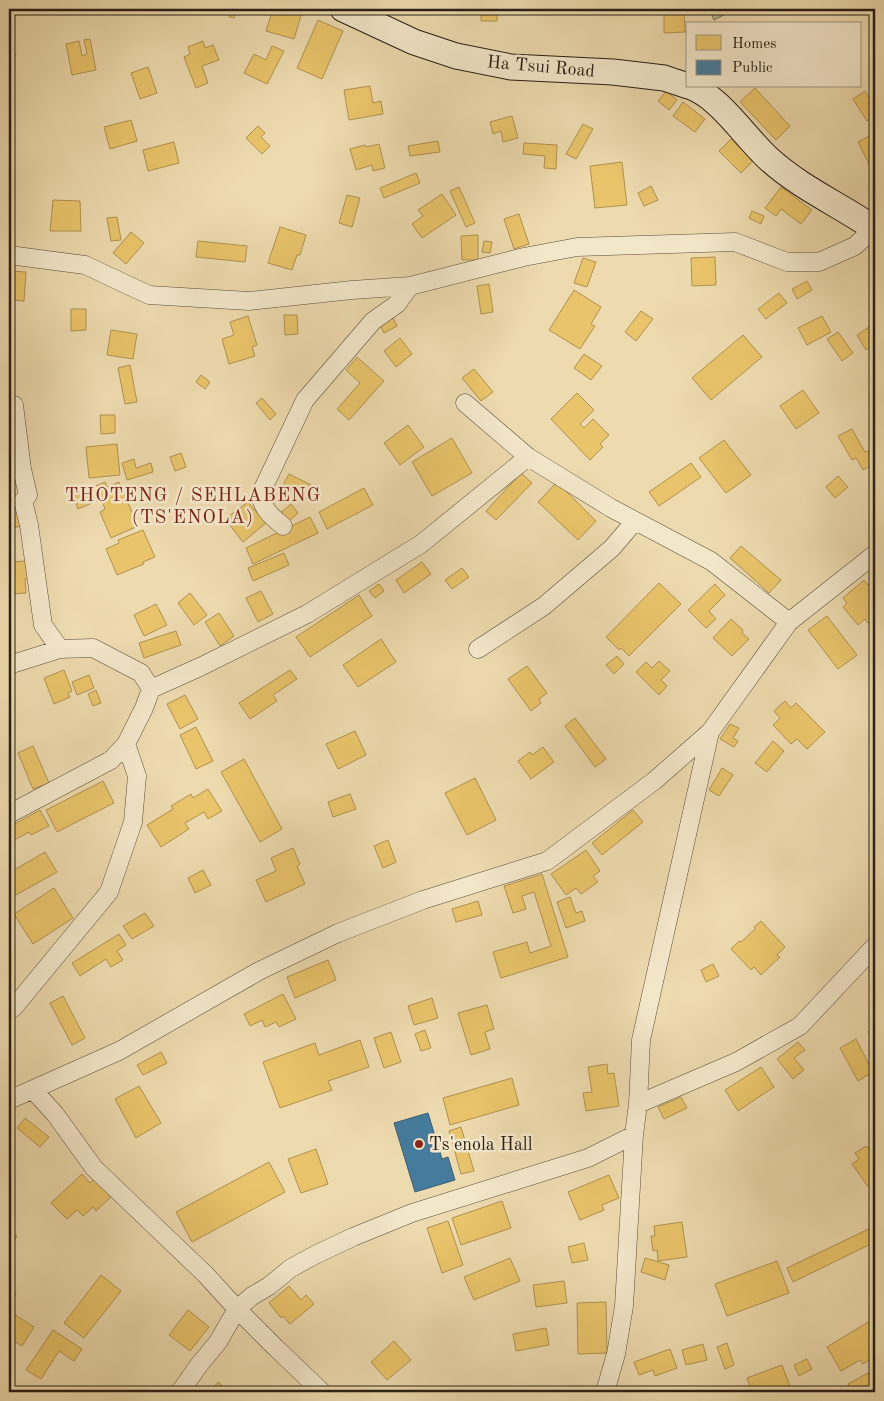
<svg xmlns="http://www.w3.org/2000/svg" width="884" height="1401" font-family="'Old Standard TT',serif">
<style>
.green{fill:#b2c18f;stroke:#6c7052}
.homes{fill:#e9c46a;stroke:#af9250}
.public{fill:#457b9d;stroke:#3c5f74}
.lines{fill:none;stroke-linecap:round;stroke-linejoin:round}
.street-casing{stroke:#584d3b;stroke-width:19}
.secondary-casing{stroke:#271e15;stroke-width:27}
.street{stroke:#f3e7ca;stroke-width:18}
.secondary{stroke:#f3e7ca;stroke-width:25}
.poi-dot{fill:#8f2418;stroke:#f3e7ca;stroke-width:2}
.labels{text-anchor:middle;stroke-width:5;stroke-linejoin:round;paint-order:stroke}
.street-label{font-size:18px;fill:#271e15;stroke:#f3e7ca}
.poi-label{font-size:18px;fill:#271e15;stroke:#f3e7ca;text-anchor:start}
.neighbourhood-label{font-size:19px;letter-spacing:1px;fill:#7a1f14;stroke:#f3e7ca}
</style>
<rect width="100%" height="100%" fill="#eddaae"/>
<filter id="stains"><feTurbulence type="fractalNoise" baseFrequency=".004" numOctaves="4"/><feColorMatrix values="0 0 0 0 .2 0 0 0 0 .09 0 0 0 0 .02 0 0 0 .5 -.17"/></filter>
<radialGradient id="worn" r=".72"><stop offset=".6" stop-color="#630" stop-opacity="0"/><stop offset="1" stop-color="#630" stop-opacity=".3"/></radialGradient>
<path class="green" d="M710,9H735L714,20L710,11Z"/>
<path class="homes" d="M273,9H303L294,39L266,31Z
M481,9H497V21H481Z
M664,9H684L685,32L664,33Z
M232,10L236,11L234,18L229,17Z
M318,20L343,31L322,79L297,68Z
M90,39L96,70L72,75L66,44L79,41L82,56L87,54L84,40Z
M203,41L205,48L213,45L219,60L202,66L208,83L196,88L184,57L190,54L188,47Z
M272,46L284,51L267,84L244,73L254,54L266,60Z
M9,50L16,54L9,67Z
M873,53H875V76H873Z
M148,67L157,93L140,99L131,73Z
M370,86L373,103L381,101L383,114L349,120L344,90Z
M755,88L790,126L776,140L740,102Z
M666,91L677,100L669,110L658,101Z
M865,91L875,108V116L867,121L853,99Z
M683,102L705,119L695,132L673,116Z
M512,116L518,138L503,142L501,131L493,134L490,122Z
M131,120L137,141L110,149L104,127Z
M583,124L593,129L576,159L566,154Z
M258,126L265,133L261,137L270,146L262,154L246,138Z
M875,133V171L873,172L858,142Z
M731,139L753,161L741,173L719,151Z
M438,141L440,152L410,156L408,146Z
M174,142L179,163L148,171L143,150Z
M524,143L557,145L556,169L544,168L545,156L523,154Z
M379,144L385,168L373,171L372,165L356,170L350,149L365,145L366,147Z
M622,162L627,205L595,208L590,166Z
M416,173L420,183L384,198L380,188Z
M651,186L658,200L644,206L638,193Z
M459,187L475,223L466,227L450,191Z
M781,187L812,210L801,224L781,209L776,216L765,208Z
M442,194L456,215L422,238L412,224L423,216L418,210Z
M347,195L360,198L352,227L339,223Z
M53,200L80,201L81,231H50Z
M752,211L764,216L761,224L749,218Z
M519,214L529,244L514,249L504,219Z
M117,217L121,240L111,241L107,218Z
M280,227L306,235L300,255H297L292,270L268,263Z
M131,232L144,243L126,264L113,253Z
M478,235V260H462L461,236Z
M198,241L247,246L245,262L196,257Z
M484,241L492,242L490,253L482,252Z
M715,257L716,285L692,286L691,258Z
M583,258L596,262L587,287L574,283Z
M9,271L26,272L24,301L9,300Z
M807,281L812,290L797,299L792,289Z
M875,283V300L870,285Z
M489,284L493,312L481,314L477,286Z
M574,290L601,307L591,324L595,326L580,349L549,330Z
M779,293L787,303L766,319L758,309Z
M71,309H86V330L71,331Z
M641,311L653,319L636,341L625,332Z
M390,312L397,326L384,333L377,319Z
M284,315H297L298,334L285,335Z
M248,316L257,345L252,347L255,356L229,364L222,339L234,335L230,322Z
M822,316L831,332L807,345L798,328Z
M875,323V344L866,350L857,335Z
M111,330L137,334L133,359L107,355Z
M838,332L853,353L842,361L827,339Z
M743,335L762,357L711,400L692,378Z
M400,338L412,354L396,367L384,351Z
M584,354L602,366L591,380L574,368Z
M875,355V370L870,358Z
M357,357L384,381L349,420L337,409L360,383L346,370Z
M130,365L137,402L125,404L118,368Z
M474,369L493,392L481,401L462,378Z
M201,375L210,382L205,389L196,382Z
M803,390L819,413L796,429L780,406Z
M577,393L594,410L580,424L584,428L593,419L609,435L600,444L603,447L590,460L551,419Z
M262,398L276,414L270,420L256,403Z
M100,415H115V433L101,434Z
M408,425L424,447L400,465L384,443Z
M852,429L865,452L868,451L875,462V464L863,470L856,458L852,460L838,436Z
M452,438L472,473L432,496L412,462Z
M724,440L751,475L726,493L699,458Z
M117,444L120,475L89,478L86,447Z
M181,453L186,467L175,471L170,457Z
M134,459L136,468L151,463L153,472L127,480L122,463Z
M691,463L701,477L659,506L649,492Z
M521,473L532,483L496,520L486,511Z
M289,474L313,486L306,499L282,487Z
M838,476L848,487L835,498L826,487Z
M105,482L107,487L119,482L138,526L111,538L100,512L105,509L101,499L78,509L73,496Z
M557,482L596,521L578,540L538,502Z
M364,488L373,505L327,529L319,512Z
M268,494L276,499L272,505Z
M248,502L266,523L243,542L225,519Z
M291,504L298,513L287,523L279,514Z
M18,513L21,526L9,529V515Z
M310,517L318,533L253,564L246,548Z
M143,530L155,557L143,562L144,564L117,575L106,549L119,543L118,540Z
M741,546L781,580L769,593L730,558Z
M284,553L289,565L253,581L248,568Z
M27,561L28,579H25L26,593L9,594V562Z
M422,562L431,574L404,593L396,580Z
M462,568L469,577L452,589L445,580Z
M875,578V617L868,623L865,619L858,625L843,607L847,603L843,598L864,580L868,585Z
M659,583L681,604L629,656L621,648L619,650L606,637Z
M379,584L384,591L375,598L369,591Z
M715,584L725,595L709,611L716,619L706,628L688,610Z
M261,591L273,614L258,622L246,598Z
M190,593L207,615L194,625L178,603Z
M359,595L372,616L310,657L296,637Z
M156,604L167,625L144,636L134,615Z
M219,613L234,636L220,646L205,622Z
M827,616L857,655L838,669L808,630Z
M731,619L743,630L742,633L749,639L732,656L713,638Z
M176,631L181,645L144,658L139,643Z
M381,639L396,662L358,687L343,665Z
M617,656L624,664L614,674L606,665Z
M659,661L670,671L661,680L667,686L659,695L636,672L646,662L652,668Z
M527,666L547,693L539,699L541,703L531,711L508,679Z
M64,670L72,691L68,693L70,697L54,704L44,678Z
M290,670L297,679L273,695L277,701L250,719L239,703Z
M89,675L94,688L77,695L72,682Z
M96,690L101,703L93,706L88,694Z
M185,695L198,719L180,729L167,704Z
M785,701L791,708L796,703L825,732L807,749L797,739L791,744L773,725L780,718L774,711Z
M575,718L606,759L595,767L565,726Z
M730,724L739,728L733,738L738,741L734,747L720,739Z
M196,727L213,761L196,769L180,735Z
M355,731L366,755L338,769L326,744Z
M9,741L14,752L9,755Z
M773,741L784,751L767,772L755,763Z
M33,746L49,783L33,789L18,753Z
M543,747L554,762L531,779L518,761L530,752L532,755Z
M244,759L282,829L260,842L221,772Z
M722,768L733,775L719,796L709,790Z
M475,778L496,820L467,835L445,793Z
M103,781L114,803L57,832L46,810Z
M208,789L222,811L208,819L204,812L185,823L189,829L161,847L147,825L173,809L171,806L191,794L193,798Z
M350,794L356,809L333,817L328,802Z
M40,810L49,826L31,835L29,832L9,843V827Z
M633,810L643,822L602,855L592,843Z
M388,840L396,862L383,868L374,846Z
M293,848L300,864L297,866L305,884L266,902L256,880L276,871L271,858Z
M586,850L600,871L593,876L598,882L581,894L576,888L566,895L551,874Z
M45,852L57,872L16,895L9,883V873Z
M203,870L211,885L195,893L188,878Z
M542,874L568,957L501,978L493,952L527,942L530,953L551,946L534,892L522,896L526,909L513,913L504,886Z
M54,888L73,918L33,944L14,914Z
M570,897L576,913L582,911L585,921L566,928L557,902Z
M478,901L482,915L456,922L452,909Z
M145,913L154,926L132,939L123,926Z
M761,921L785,947L777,955L780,957L761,975L754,967L751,970L731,949L739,941L741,942L755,929L754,927Z
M119,934L126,945L117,951L123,960L111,967L106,959L80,976L72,963Z
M328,960L336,980L295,998L287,977Z
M713,964L719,976L706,982L701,970Z
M283,994L296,1019L279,1027L276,1022L265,1027L262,1020L250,1026L244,1014Z
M63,996L85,1038L72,1045L50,1003Z
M432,998L438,1018L414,1025L408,1006Z
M487,1005L494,1029L485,1032L490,1049L471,1055L458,1013Z
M875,1027V1045L868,1032Z
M425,1030L431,1048L421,1051L415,1034Z
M391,1032L401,1062L384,1068L374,1038Z
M856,1039L873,1072L858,1081L840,1048Z
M360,1040L369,1067L328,1081L332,1090L280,1108L263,1062L315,1043L319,1055Z
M798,1042L805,1050L794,1058L804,1070L793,1079L777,1059Z
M161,1052L167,1063L143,1075L137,1065Z
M607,1064L608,1074L614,1073L619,1106L586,1111L583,1093L592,1092L588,1067Z
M761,1067L774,1087L738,1111L725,1090Z
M512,1078L519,1105L450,1125L443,1098Z
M139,1086L161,1123L136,1138L115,1099Z
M681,1097L687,1108L664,1119L658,1107Z
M25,1118L49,1137L40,1147L17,1128Z
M461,1127L474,1171L461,1174L449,1131Z
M875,1143V1183L869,1188L852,1164L859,1159L855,1153L866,1146L868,1148Z
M316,1149L328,1184L301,1193L288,1159Z
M269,1162L285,1192L192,1242L176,1212Z
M82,1174L90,1183L97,1176L114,1194L96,1211L93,1207L83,1216L77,1210L67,1219L51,1203Z
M609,1175L619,1198L602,1205L604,1210L580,1220L568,1192Z
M502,1201L511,1228L461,1245L452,1218Z
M448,1221L463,1265L442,1273L427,1228Z
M682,1222L687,1257L658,1261L657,1250L653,1251L651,1236H655L654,1226Z
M875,1226V1242L793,1282L787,1268Z
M9,1231L17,1236L9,1250Z
M584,1243L588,1260L572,1263L568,1247Z
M510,1258L520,1281L474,1300L464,1277Z
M645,1258L669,1265L665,1280L641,1272Z
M777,1261L789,1293L727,1316L715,1284Z
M101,1275L121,1291L84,1338L64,1323Z
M564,1281L567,1303L536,1307L533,1285Z
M289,1286L301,1300L306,1295L314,1304L290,1324L283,1316L281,1318L269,1303Z
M9,1290L16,1293L10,1306L9,1305Z
M606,1302L607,1353L578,1354L577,1303Z
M188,1310L209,1327L190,1351L169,1335Z
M9,1311L34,1327L22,1346L9,1338Z
M870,1321L875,1331V1356L863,1364L860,1360L841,1371L827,1347Z
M546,1328L549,1345L516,1351L513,1334Z
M53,1330L82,1349L74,1361L59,1351L41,1379L26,1370Z
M394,1341L411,1360L387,1380L371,1362Z
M727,1343L734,1365L725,1369L717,1347Z
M703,1344L707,1360L686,1365L682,1350Z
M670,1349L677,1368L655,1376L653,1370L639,1375L634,1362Z
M807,1359L812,1369L799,1376L794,1365Z
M782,1365L790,1386L775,1392H752L747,1378Z
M868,1373L875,1386L864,1392H852L848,1384Z
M218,1382L227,1390L225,1392H210Z
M824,1387L827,1392H813Z"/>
<path class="public" d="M428,1113L442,1159L448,1157L455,1180L415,1192L394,1123Z"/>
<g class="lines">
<g class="street-casing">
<path id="street" d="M9,255L85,265L149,295L249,301L352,290L410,286L524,257L577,247L735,242L787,262H819L855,246L874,228
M465,403L528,457
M14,405L22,469L28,495L23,501L29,525L43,625L60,649
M283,526C271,516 264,511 260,495L305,400L373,321L397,304L410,286
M478,649L544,606L612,548L635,521
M9,665L60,649L93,648L141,673L151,689
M9,814L111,760L126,744
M9,1011L15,1006L109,892L133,822L137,776L126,744L144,708L151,689L202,666L307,614L421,544L528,457L611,508L711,561L789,622
M33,1090L55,1114L94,1168L205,1274L237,1309L276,1348L322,1392
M9,1100L119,1051L259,971L338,933L423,900L547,861L654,781L710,732
M638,1104L736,1062L800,1026L875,946
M180,1392L199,1365L218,1342L237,1309L252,1296L269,1286L291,1268L315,1255L353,1237L412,1213L588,1158L634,1135
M605,1392L616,1354L624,1306L634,1135L638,1104L641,1040L710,732L789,622L875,554"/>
</g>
<g class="secondary-casing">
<path id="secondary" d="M343,9L414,42L456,56L511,67L613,72L664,78L688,86
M689,86C721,97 745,138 770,160C801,188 840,205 875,229"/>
</g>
<use href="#street" class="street"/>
<use href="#secondary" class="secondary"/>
</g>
<circle class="poi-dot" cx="419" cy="1144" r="5"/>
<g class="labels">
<g class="street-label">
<text transform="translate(541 66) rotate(5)" y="6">Ha Tsui Road</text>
</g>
<g class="poi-label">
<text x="429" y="1150">Ts'enola Hall</text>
</g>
<g class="neighbourhood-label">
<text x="193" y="501">THOTENG / SEHLABENG<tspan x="193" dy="22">(TS'ENOLA)</tspan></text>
</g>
</g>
<rect width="884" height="1401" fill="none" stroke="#eddaae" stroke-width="30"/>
<rect x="10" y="10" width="864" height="1381" fill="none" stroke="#271e15" stroke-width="2.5"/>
<rect x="15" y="15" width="854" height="1371" fill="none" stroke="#271e15"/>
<rect x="686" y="22" width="175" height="65" fill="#f3e7ca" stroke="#a19782"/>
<rect x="696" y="35" width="25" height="15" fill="#e9c46a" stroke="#a19782"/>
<text x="732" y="48" font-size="15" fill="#271e15">Homes</text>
<rect x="696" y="60" width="25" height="15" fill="#457b9d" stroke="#a19782"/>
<text x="732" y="72" font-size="15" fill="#271e15">Public</text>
<rect width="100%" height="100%" filter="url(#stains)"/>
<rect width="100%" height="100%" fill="url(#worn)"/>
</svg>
